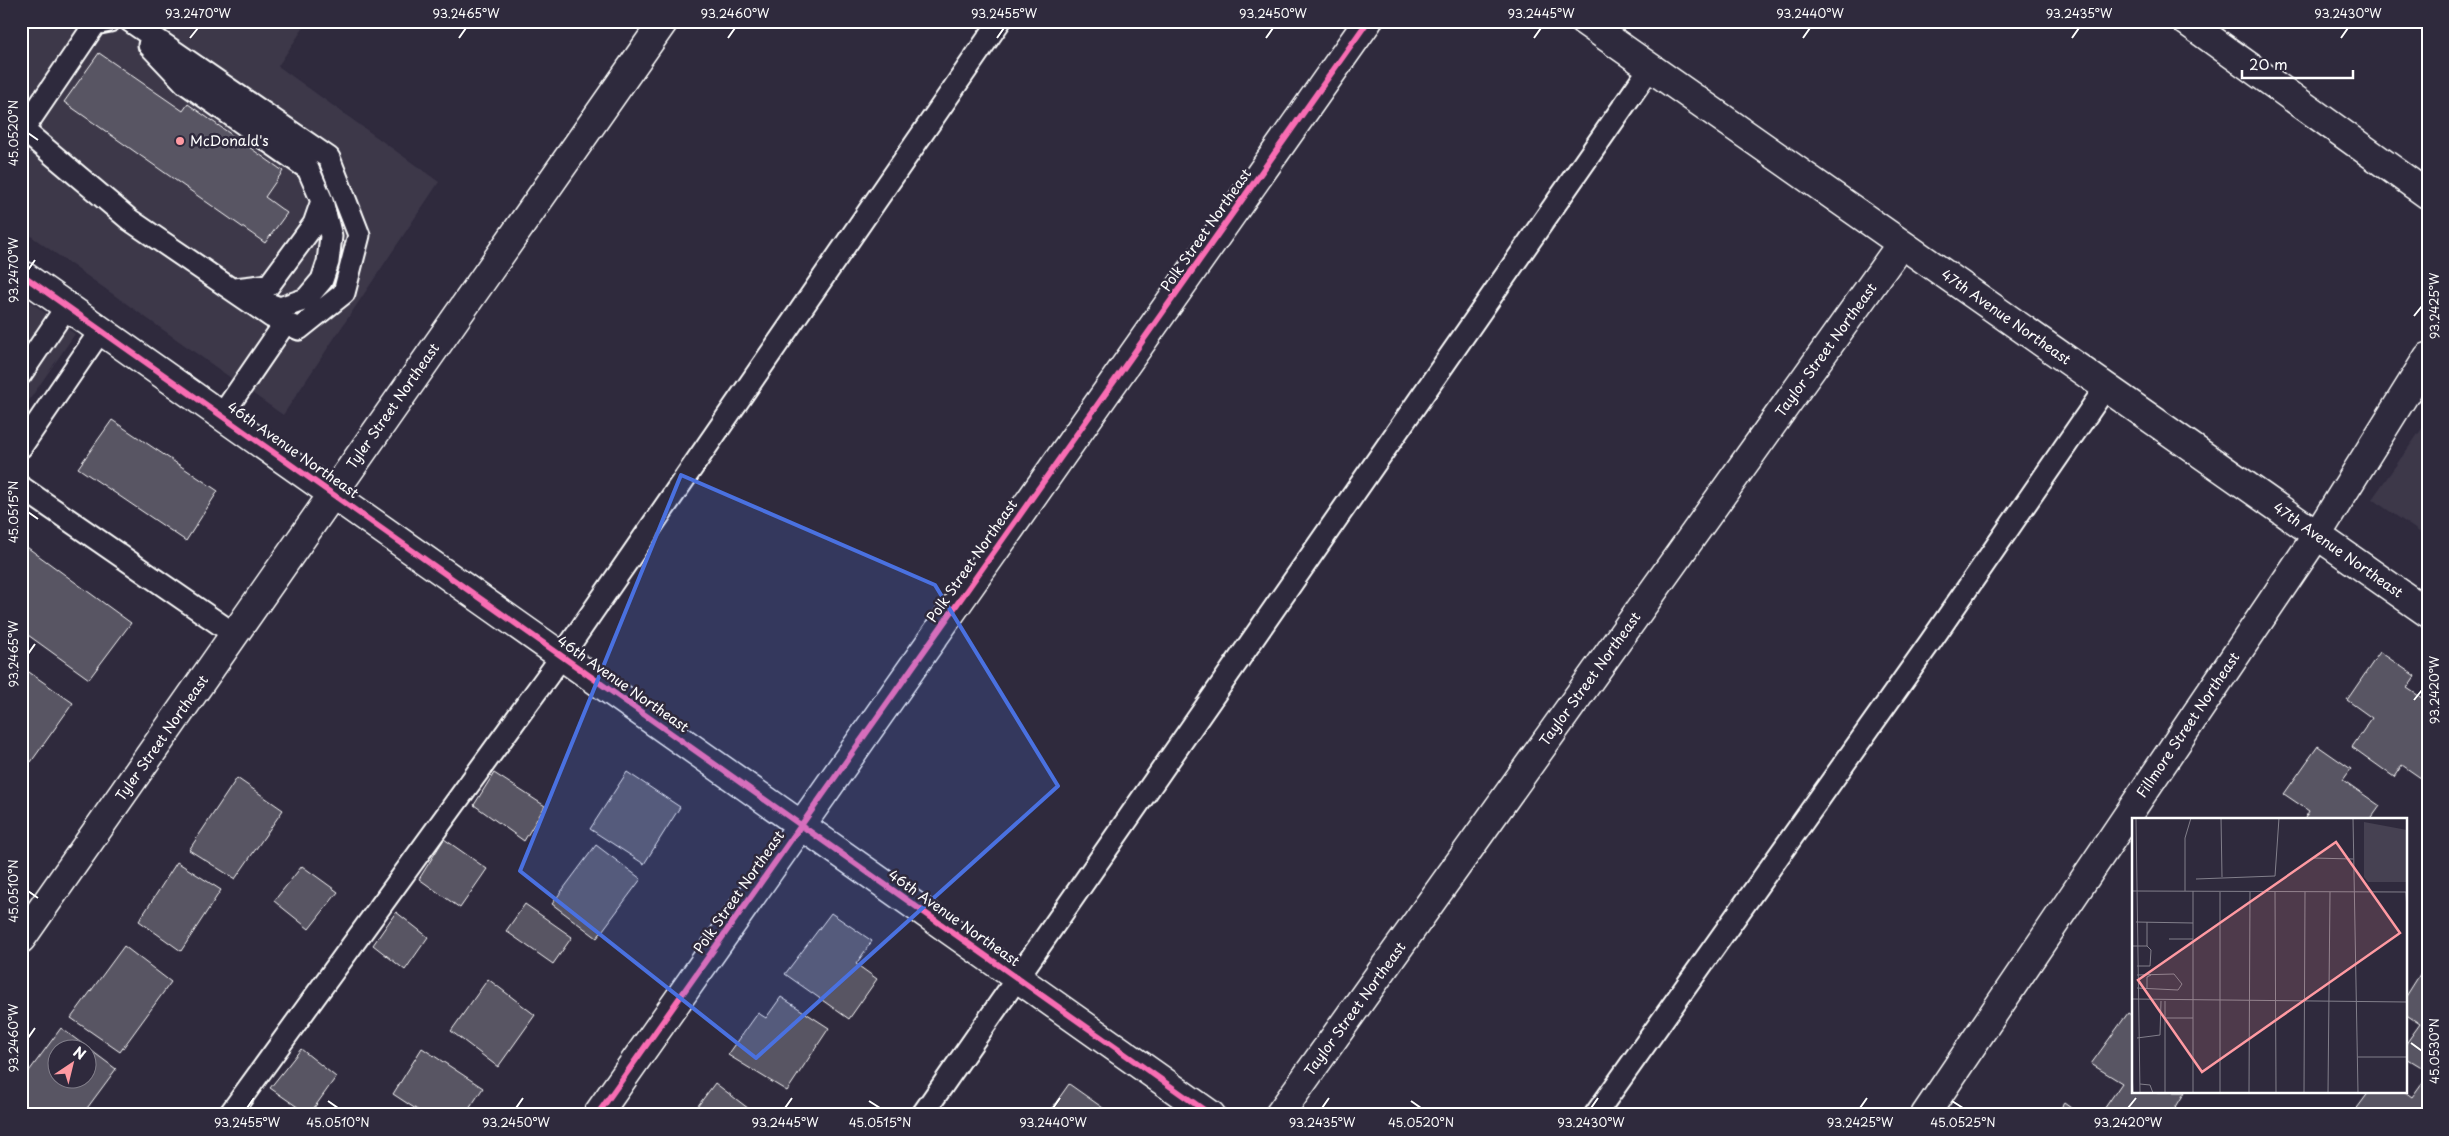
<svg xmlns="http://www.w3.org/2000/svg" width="2449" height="1136" font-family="'Playpen Sans',sans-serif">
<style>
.built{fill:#3c3749}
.building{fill:#595564;stroke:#fff;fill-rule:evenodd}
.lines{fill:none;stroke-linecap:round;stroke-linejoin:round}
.service-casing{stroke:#fff;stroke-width:25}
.minor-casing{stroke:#fff;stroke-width:31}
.service{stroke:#2f2a3d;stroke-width:21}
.minor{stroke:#2f2a3d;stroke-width:28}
.cycleway-casing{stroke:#2f2a3d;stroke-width:9}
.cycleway{stroke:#f96db3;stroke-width:6}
.marked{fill:#4a71e0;fill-opacity:0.2;stroke:#4a71e0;stroke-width:4;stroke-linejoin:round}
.ticks{fill:none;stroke:#fff;stroke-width:2}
.poi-dot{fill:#ff9aa2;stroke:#2f2a3d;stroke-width:2}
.labels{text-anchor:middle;stroke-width:5;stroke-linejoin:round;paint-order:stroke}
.poi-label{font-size:14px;fill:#fff;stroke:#2f2a3d;text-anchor:start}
.street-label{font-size:14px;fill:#fff;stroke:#2f2a3d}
.inset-road{fill:none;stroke:#827f8b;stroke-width:1}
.view{fill:#ff9aa2;fill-opacity:0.15;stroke:#ff9aa2;stroke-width:2.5}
.inset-edge{fill:none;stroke:#fff;stroke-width:2.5}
.neatline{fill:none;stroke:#fff;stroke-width:2}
.ticks-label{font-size:12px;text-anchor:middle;fill:#fff}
</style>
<rect width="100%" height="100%" fill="#2f2a3d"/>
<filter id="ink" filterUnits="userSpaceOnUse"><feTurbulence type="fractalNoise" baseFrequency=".02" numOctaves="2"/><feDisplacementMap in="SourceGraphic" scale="10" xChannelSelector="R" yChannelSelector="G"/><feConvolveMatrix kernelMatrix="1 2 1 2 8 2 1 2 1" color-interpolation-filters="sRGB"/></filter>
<g filter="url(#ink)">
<path class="built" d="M29,21H308L278,66L439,182L283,415L21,229V33Z
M21,295L75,334L21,412Z
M2428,420V538L2372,499Z"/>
<path class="building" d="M99,53L183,111L188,104L283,171L265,197L287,213L265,243L64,102Z
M112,420L218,491L186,541L78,468Z
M24,545L131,623L89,679L21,630V550Z
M2380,652L2415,676L2407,688L2428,702V783L2402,765L2394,777L2352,747L2372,718L2347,700Z
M26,670L73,703L31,762L21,755V677Z
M2318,746L2351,769L2343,780L2380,806L2370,820H2304L2309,811L2284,794Z
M627,772L680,807L644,864L590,829Z
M494,773L545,806L524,841L474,805Z
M237,778L283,810L235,879L189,850Z
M444,839L487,869L460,908L419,879Z
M596,845L641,879L597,938L552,904Z
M177,862L221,890L181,951L139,921Z
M302,866L338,892L309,929L274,901Z
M525,904L572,937L553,964L506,931Z
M396,912L428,937L405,970L373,945Z
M831,913L872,941L856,964L877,979L849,1019L785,974Z
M124,946L171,982L120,1052L71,1018Z
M2422,971L2428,975V1071L2405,1057V1045L2420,1024L2405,1014V998Z
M488,979L535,1015L498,1067L451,1031Z
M781,997L829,1028L787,1091L728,1055L758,1013L766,1018Z
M2128,1013L2133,1016V1092H2185L2171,1115H2106L2102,1112L2122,1083L2091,1064Z
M61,1028L116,1069L82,1115H27L21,1110V1082ZM58,1048H88V1078H58Z
M422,1048L483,1088L465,1115H425L393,1094Z
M301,1049L336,1077L309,1115L270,1088Z
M715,1083L757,1115H691Z
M2422,1083L2428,1087V1115H2352L2369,1092H2405L2412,1097Z
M1069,1084L1113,1115H1047Z
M2064,1103L2081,1115H2056Z"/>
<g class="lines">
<g class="service-casing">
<path id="service" d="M149,45L185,83L308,169L322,201L331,236L328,262L322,280L306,299L280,308L258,300
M21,128L130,220L272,317L299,329L344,293L359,235L329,158L130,21
M23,130L95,24L110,21
M235,289L269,285L314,224L322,201
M21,374L67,306
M222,415L285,323
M21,447L101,330
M21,487L234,634
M229,1115L562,656L1000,21
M922,1115L1650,68
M1595,1115L1931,641L2106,387"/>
</g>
<g class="minor-casing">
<path id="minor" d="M1584,21L2428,613
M2186,21L2428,195
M21,274L1211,1115
M21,939L664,21
M597,1115L1368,21
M1279,1115L1901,244
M1925,1115L2317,535L2428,357"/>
</g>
<use href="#service" class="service"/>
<use href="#minor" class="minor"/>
<g class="cycleway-casing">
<path id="cycleway" d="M21,274L1211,1115
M597,1115L1368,21"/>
</g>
<use href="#cycleway" class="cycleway"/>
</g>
</g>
<path class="marked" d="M681,475L935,585L1058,786L756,1058L520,871Z"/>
<path class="ticks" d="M190,38L198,28M459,38L466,28M728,38L735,28M997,38L1004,28M1266,38L1273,28M1534,38L1541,28M1803,38L1810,28M2072,38L2079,28M2341,38L2348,28M28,133L38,140M28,270L35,260M2414,316L2422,306M28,512L38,519M28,654L35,644M2414,700L2422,690M28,891L38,898M28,1038L35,1028M2411,1043L2422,1051M328,1101L338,1108M869,1101L880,1108M1411,1101L1421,1108M1952,1101L1963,1108M247,1108L254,1098M516,1108L523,1098M785,1108L792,1098M1053,1108L1060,1098M1322,1108L1329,1098M1591,1108L1598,1098M1860,1108L1867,1098M2128,1108L2136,1098"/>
<circle class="poi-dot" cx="180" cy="141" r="5"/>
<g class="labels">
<g class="poi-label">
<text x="190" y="146">McDonald's</text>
</g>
<g class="street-label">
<text transform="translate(1206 230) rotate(-55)" y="5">Polk Street Northeast</text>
<text transform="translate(2006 317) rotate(35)" y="5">47th Avenue Northeast</text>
<text transform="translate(1826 350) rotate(-54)" y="5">Taylor Street Northeast</text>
<text transform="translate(393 406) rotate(-55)" y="5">Tyler Street Northeast</text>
<text transform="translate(293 450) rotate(35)" y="5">46th Avenue Northeast</text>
<text transform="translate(2338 550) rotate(35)" y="5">47th Avenue Northeast</text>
<text transform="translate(972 561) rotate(-55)" y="5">Polk Street Northeast</text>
<text transform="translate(1590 679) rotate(-54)" y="5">Taylor Street Northeast</text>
<text transform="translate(623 684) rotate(35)" y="5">46th Avenue Northeast</text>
<text transform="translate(2188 725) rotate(-56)" y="5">Fillmore Street Northeast</text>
<text transform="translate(162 738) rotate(-55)" y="5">Tyler Street Northeast</text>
<text transform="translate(739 892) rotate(-55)" y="5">Polk Street Northeast</text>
<text transform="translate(954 918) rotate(35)" y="5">46th Avenue Northeast</text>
<text transform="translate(1355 1009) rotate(-54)" y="5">Taylor Street Northeast</text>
</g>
</g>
<g transform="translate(2132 818)">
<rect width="275" height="275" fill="#2f2a3d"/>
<path d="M232,4L275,12V64H236L232,59Z" fill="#464152"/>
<path class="inset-road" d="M4,0L8,275M89,0L90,59M221,0L226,275M181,40L221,41M64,61L143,58L147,0M0,73L275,74M53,73V20L59,0M61,73V275M143,74L144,275M274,74L275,94M4,104L61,105M37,121H61M0,128H15V104M5,148H18L19,132L15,128M5,157L42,156L50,166L46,172L5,170M15,171V159L19,157M0,181L275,184M33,183V275M33,200H61M5,220L28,217L29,183M226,239H275M0,253L1,275M8,266L18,267L21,275M88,275V74M117,275L118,74M172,275L173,74M196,275L198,74"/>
<path class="view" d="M204,24L268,115L70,254L6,162Z"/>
<rect width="275" height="275" class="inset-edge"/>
</g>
<rect width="2449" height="1136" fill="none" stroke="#2f2a3d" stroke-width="55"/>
<g transform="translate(72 1064) rotate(35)"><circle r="24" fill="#2f2a3d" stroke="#827f8b"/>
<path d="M0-4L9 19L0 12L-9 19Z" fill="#ff9aa2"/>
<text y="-8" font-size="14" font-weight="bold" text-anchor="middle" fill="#ffffff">N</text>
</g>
<path d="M2242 70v8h111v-8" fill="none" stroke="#ffffff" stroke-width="2.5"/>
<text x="2249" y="70" font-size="15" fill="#ffffff" stroke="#2f2a3d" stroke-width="4" paint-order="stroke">20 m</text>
<rect x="28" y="28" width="2394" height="1080" class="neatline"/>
<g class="ticks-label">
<text x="198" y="18">93.2470°W</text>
<text x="466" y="18">93.2465°W</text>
<text x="735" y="18">93.2460°W</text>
<text x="1004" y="18">93.2455°W</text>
<text x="1273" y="18">93.2450°W</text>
<text x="1541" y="18">93.2445°W</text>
<text x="1810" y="18">93.2440°W</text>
<text x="2079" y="18">93.2435°W</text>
<text x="2348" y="18">93.2430°W</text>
<text transform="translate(14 133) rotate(-90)" y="4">45.0520°N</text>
<text transform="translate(14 270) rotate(-90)" y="4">93.2470°W</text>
<text transform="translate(2435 306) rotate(-90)" y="4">93.2425°W</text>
<text transform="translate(14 512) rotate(-90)" y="4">45.0515°N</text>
<text transform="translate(14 654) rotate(-90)" y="4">93.2465°W</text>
<text transform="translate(2435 690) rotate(-90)" y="4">93.2420°W</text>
<text transform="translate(14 891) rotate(-90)" y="4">45.0510°N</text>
<text transform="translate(14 1038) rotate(-90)" y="4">93.2460°W</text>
<text transform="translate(2435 1051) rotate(-90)" y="4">45.0530°N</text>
<text x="247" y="1127">93.2455°W</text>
<text x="338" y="1127">45.0510°N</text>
<text x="516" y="1127">93.2450°W</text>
<text x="785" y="1127">93.2445°W</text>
<text x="880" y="1127">45.0515°N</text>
<text x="1053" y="1127">93.2440°W</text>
<text x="1322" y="1127">93.2435°W</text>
<text x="1421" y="1127">45.0520°N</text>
<text x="1591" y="1127">93.2430°W</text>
<text x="1860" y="1127">93.2425°W</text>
<text x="1963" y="1127">45.0525°N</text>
<text x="2128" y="1127">93.2420°W</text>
</g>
</svg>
